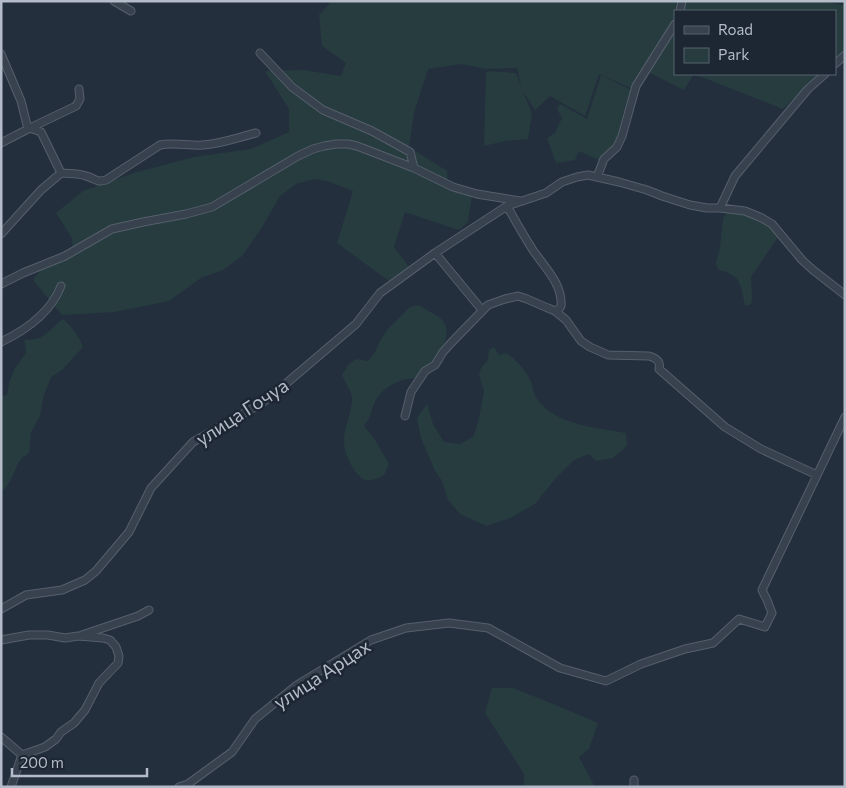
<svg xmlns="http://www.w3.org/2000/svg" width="846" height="788" font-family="Commissioner,sans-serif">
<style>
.green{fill:#263c3f}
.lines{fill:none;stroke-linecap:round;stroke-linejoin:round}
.minor-casing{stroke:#565f6c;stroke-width:9}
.minor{stroke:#38414e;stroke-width:7}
.labels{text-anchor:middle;stroke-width:5;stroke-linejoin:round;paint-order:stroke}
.street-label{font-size:19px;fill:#b4bcc9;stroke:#1d2633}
</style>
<rect width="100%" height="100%" fill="#242f3e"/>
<path class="green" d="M332,1H825L845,6V50L835,60V11H675V74H694L684,90L642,69L633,89L599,74L585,116L550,96L535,110L523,91L532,114L528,139L505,141L484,146L486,73L489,71L516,73L521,86L517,68L487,69L462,64L428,69L414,113L409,147L447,171L448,183L472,195L468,222L459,230L405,212L394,247L409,267L389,281L337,243L353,191L327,181L314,179L296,184L280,196L261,229L242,256L223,270L201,278L169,301L114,312L62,315L33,280L42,268L73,254L72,238L56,213L83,191L134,173L194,157L251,149L289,132V109L265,71L303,70L341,76L346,63L322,46L319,15Z
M694,74H820L783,109Z
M601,75L631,90L623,114L618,136L610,151L601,161L579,151L575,160L556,163L547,138L555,133L562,118L557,109L560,104L587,119Z
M729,212C751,216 764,217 778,237L751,277L752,299L751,304L745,306C741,285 741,274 718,270L716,263L720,248L723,219L725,215Z
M419,305C426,310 433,313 440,318C454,329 443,350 434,361C428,367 422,371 417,378C400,378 381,387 374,404C372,408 372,412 370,416C369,419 366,423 364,426L375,440L389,464L384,475C379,478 373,481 366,480C355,478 343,452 344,441C344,426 353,411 352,396C351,392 344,380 342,375L348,365L356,359L368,361L374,354L380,341L387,330L410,307Z
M63,319C69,323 82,340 83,347L62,370L51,377L43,398L40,416L31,432L29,453C15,462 18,467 11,479C9,484 5,488 1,493V396L7,395L9,383L15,368L26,353V348L24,340C28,339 33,340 36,339C46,337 55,324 63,319Z
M494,347L499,355L507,353C517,361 526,370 531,382C533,386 533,390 534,393C547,424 597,428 626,433L627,446L613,458L596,461L589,454L574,460L556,478L535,504L510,518L486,526L460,514L448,500L442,481L435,471L421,438L417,418L427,404L433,424L444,442L460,444L473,437L478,423L484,391L479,375L481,368L488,360L489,350Z
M492,688H513L558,706L598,723L589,749L579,757L595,787H524V774L485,713Z"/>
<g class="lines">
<g class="minor-casing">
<path id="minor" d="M114,1L131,11
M680,11L682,1
M260,53L292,87L323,110L372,131L410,152L414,168
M1,54L21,101L28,129
M835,64L845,55
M30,128L76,106L80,99L79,89
M1,143L30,128L41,132L61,173
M597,177L604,159L617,147L622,136L636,86L675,24
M720,208L735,176L808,89L825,74
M1,234L41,190L61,173C69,174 78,173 86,176C95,178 95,183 106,180L160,145C174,142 189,146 203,145C221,144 239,137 256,133
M435,253L482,310
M1,284L23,273L65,256L112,229L143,222L186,214L212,207L298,156L313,149L324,146L336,144H348L357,146L414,168L453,187L477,194L520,201
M555,311L566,320L581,341L590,347L608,355L649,356C656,358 661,361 659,369L725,427L761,449L817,475
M1,342C26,330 51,312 61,286
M405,416L411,392L425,371L435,365L443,352L451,343L488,305L505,299L518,296L527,299L543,306L555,311L559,309L561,306C563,283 542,265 531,247C522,233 515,220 507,206
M1,609L26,595L62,590L85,580L96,571L129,532L151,488L193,442L262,403L282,387L356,324L380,293L435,253L507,206L546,193L562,182L577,177L588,175L597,177L619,182L647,190L662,196L690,205L707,208H720L745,211L762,218L772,224L802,260L813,270L845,295
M82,635L138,616L149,610
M1,640L29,635H48L65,638L78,636L103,638L110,640L116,647L119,656L118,663L99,683L85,710L74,723L61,732L56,739L45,747L22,755L11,787
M1,737L22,755
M179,787L188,784L232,752L255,719L297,685L371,640L406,628L449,623L488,628L560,668L606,681L641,664L685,649L713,643L739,619L765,627L772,613L767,600L762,590L845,417
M634,787V780"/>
</g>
<use href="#minor" class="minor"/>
</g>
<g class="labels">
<g class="street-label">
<text transform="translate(242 412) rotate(-33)" y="7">улица Гочуа</text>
<text transform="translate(322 674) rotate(-33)" y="7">улица Арцах</text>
</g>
</g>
<rect width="846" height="788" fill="none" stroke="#b4bcc9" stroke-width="5"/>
<rect x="674" y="10" width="162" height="65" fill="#1d2633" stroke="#59626f"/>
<rect x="684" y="26" width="25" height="8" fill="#38414e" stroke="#59626f"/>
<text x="718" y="35" font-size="15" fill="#b4bcc9">Road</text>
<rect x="684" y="48" width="25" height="15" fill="#263c3f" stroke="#59626f"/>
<text x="718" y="60" font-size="15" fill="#b4bcc9">Park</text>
<path d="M12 768v8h135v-8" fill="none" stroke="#b4bcc9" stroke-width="2.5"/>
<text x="20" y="768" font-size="15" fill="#b4bcc9" stroke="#1d2633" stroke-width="4" paint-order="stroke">200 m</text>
</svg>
